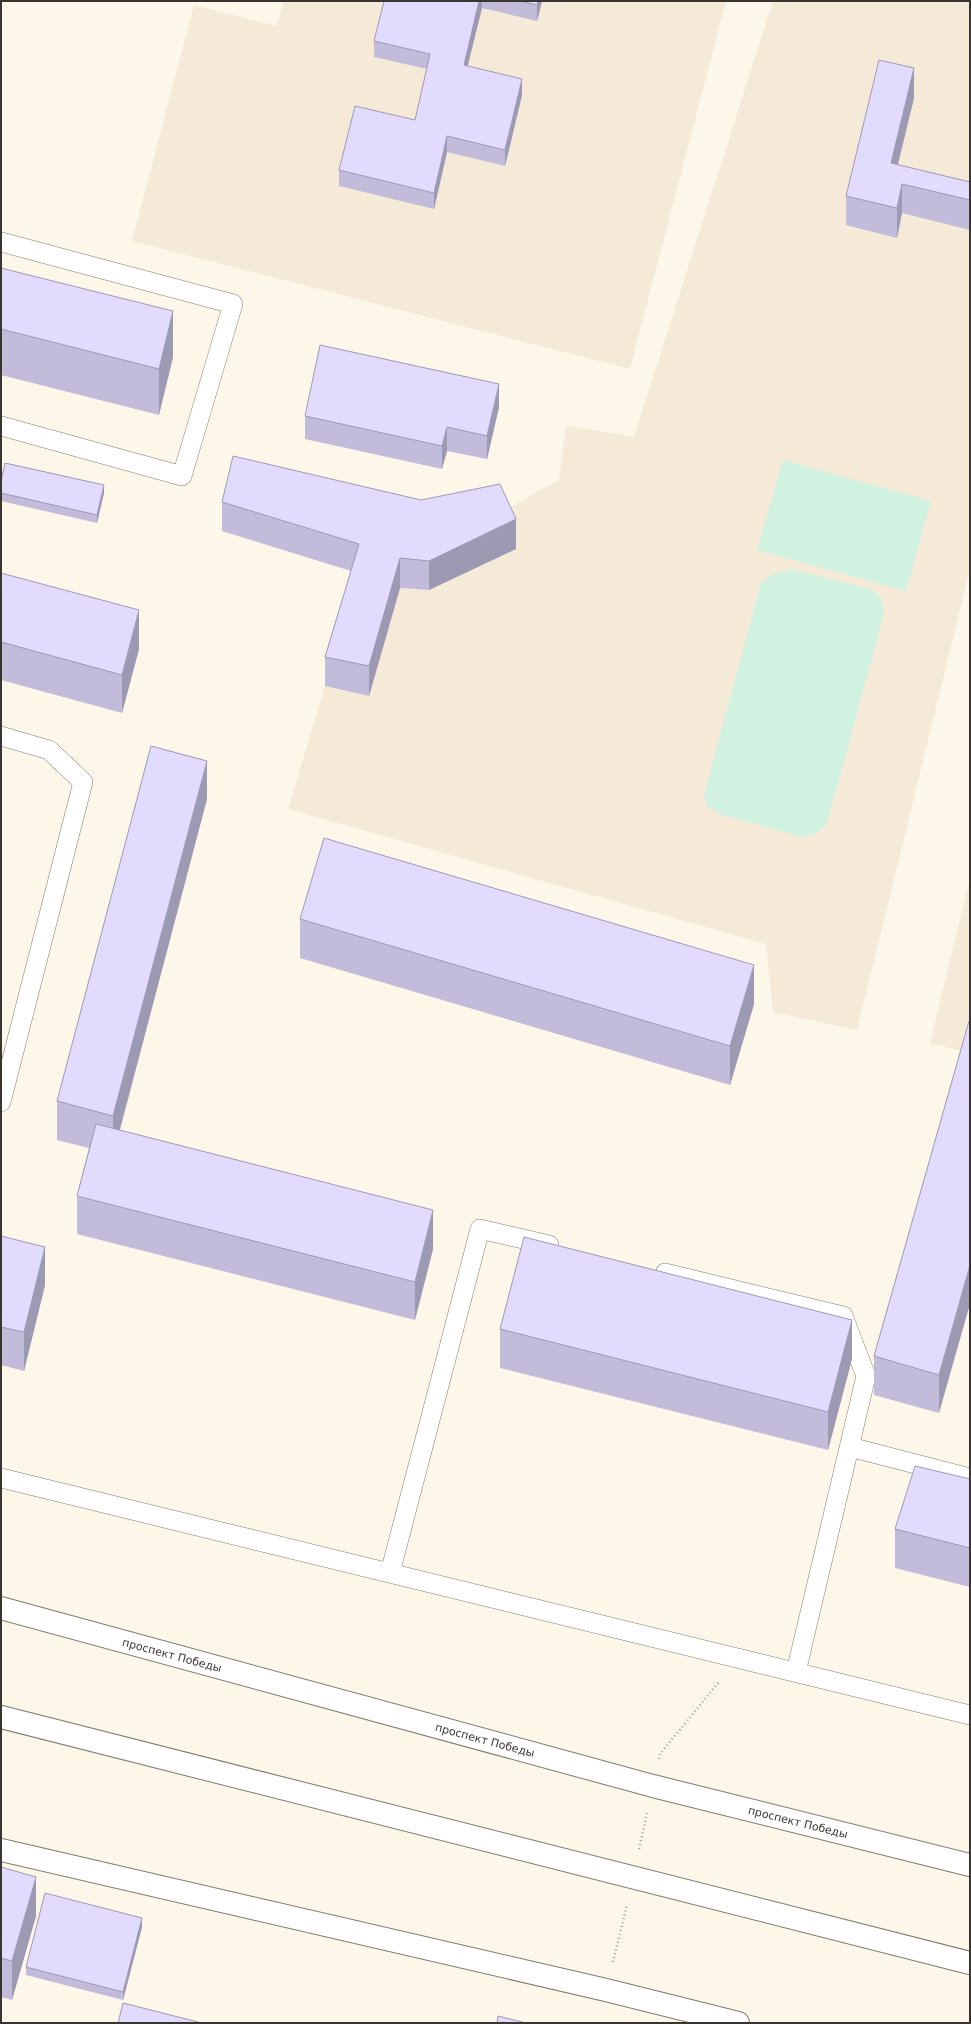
<svg xmlns="http://www.w3.org/2000/svg" width="971" height="2024" font-family="'DejaVu Sans',sans-serif">
<style>
.built{fill:#f4ead7}
.grass{fill:#d1f1e1}
.lines{fill:none;stroke-linecap:round;stroke-linejoin:round}
.lane-casing{stroke:#807a6e;stroke-width:20}
.street-casing{stroke:#807a6e;stroke-width:24}
.secondary-casing{stroke:#807a6e;stroke-width:24}
.path{stroke:#a5a097;stroke-width:2.5;stroke-dasharray:1 3;stroke-linecap:butt}
.lane{stroke:#fff;stroke-width:19}
.street{stroke:#fff;stroke-width:22}
.secondary{stroke:#fff;stroke-width:22}
.wall{fill:#c2bcda}
.shaded-wall{fill:#9e99b2}
.building{fill:#e2dbfe;stroke:#9e99b2}
.labels{text-anchor:middle;stroke-width:3;stroke-linejoin:round;paint-order:stroke}
.street-label{font-size:11px;fill:#393631;stroke:#fff}
</style>
<rect width="100%" height="100%" fill="#fdf7ea"/>
<path class="built" d="M284,1H726L630,369L132,241L194,5L277,26Z
M773,1H970V569L857,1030L773,1012L766,944L288,809L325,686L369,695L400,588L429,590L516,549L500,513L559,480L566,425L634,437Z
M970,879V1053L930,1043Z"/>
<path class="grass" d="M783,460L931,501L906,591L757,550Z
M791,569L874,590L882,600L884,614L827,823L817,833L803,837L720,814L707,806L704,795L761,583L773,574Z"/>
<g class="lines">
<g class="lane-casing">
<path id="lane" d="M1,242L233,304L182,476L1,426
M1,736L49,750L83,782L1,1102
M665,1273L843,1316L866,1376L796,1672
M850,1447L970,1478
M1,1478L970,1715
M390,1573L480,1229L549,1245"/>
</g>
<g class="street-casing">
<path id="street" d="M1,1850L606,1990L738,2023"/>
</g>
<g class="secondary-casing">
<path id="secondary" d="M1,1608L653,1786L970,1865
M1,1717L970,1963"/>
</g>
<path class="path" d="M659,1759L660,1754L719,1682
M639,1849L647,1813
M613,1962L627,1905"/>
<use href="#lane" class="lane"/>
<use href="#street" class="street"/>
<use href="#secondary" class="secondary"/>
</g>
<path class="wall" d="M384,1H542L537,21L482,8L467,66L522,95L505,166L447,152L434,209L339,186V170L415,120L427,69L374,57V41Z
M914,98L897,165L970,182V230L902,213L897,238L846,225V196Z
M1,268L173,357L159,415L1,375Z
M499,407L487,459L447,451L442,469L305,439V416Z
M1,481L104,493L97,523L1,501Z
M222,502L516,549L429,590L400,588L369,696L325,686V657L351,571L222,531Z
M1,573L139,649L122,713L1,680Z
M207,799L120,1130L433,1249L415,1320L77,1234V1196L89,1148L57,1140V1101Z
M300,919L754,1004L730,1085L300,958Z
M969,1021L939,1413L874,1395V1356Z
M1,1236L45,1285L24,1371L1,1365Z
M500,1329L852,1359L828,1450L500,1368Z
M970,1479V1587L895,1568V1529Z
M1,1867L36,1916L12,2000L1,1997Z
M142,1927L123,2000L26,1975V1967Z"/>
<path class="shaded-wall" d="M479,1H482V8L464,81V65Z
M538,1H542L537,21V5Z
M914,68V98L891,193V163Z
M522,79V95L505,166V150Z
M447,136V152L434,209V193Z
M902,184V213L897,238V208Z
M173,311V357L159,415V369Z
M499,384V407L487,459V436Z
M447,427V451L442,469V446Z
M104,485V493L97,523V515Z
M516,519V549L429,590V561Z
M400,558V588L369,696V666Z
M139,610V649L122,713V675Z
M207,761V799L113,1155V1116Z
M754,965V1004L730,1085V1046Z
M433,1210V1249L415,1320V1282Z
M45,1247V1285L24,1371V1332Z
M970,1265V1304L939,1413V1375Z
M852,1320V1359L828,1450V1412Z
M36,1877V1916L12,2000V1961Z
M142,1918V1927L123,2000V1992Z"/>
<path class="building" d="M384,1H479L464,65L522,79L505,150L447,136L434,193L339,170L355,106L415,120L430,54L374,41Z
M520,1H538L537,5Z
M879,60L914,68L891,163L970,182V200L902,184L897,208L846,196Z
M1,268L173,311L159,369L1,329Z
M320,345L499,384L487,436L447,427L442,446L305,416Z
M233,456L421,500L500,484L516,519L429,561L400,558L369,666L325,657L359,544L222,502Z
M5,463L104,485L97,515L1,493V481Z
M1,573L139,610L122,675L1,642Z
M151,746L207,761L113,1116L57,1101Z
M324,838L754,965L730,1046L300,919Z
M969,1021H970V1265L939,1375L874,1356Z
M96,1124L433,1210L415,1282L77,1196Z
M1,1236L45,1247L24,1332L1,1327Z
M524,1237L852,1320L828,1412L500,1329Z
M915,1466L970,1479V1548L895,1529Z
M1,1867L36,1877L12,1961L1,1958Z
M45,1893L142,1918L123,1992L26,1967Z
M123,2003L202,2023H118Z
M498,2016L526,2023H497Z"/>
<g class="labels">
<g class="street-label">
<text transform="translate(172 1655) rotate(15)" y="4">проспект Победы</text>
<text transform="translate(485 1740) rotate(15)" y="4">проспект Победы</text>
<text transform="translate(798 1822) rotate(14)" y="4">проспект Победы</text>
</g>
</g>
<rect width="971" height="2024" fill="none" stroke="#393631" stroke-width="4"/>
</svg>
